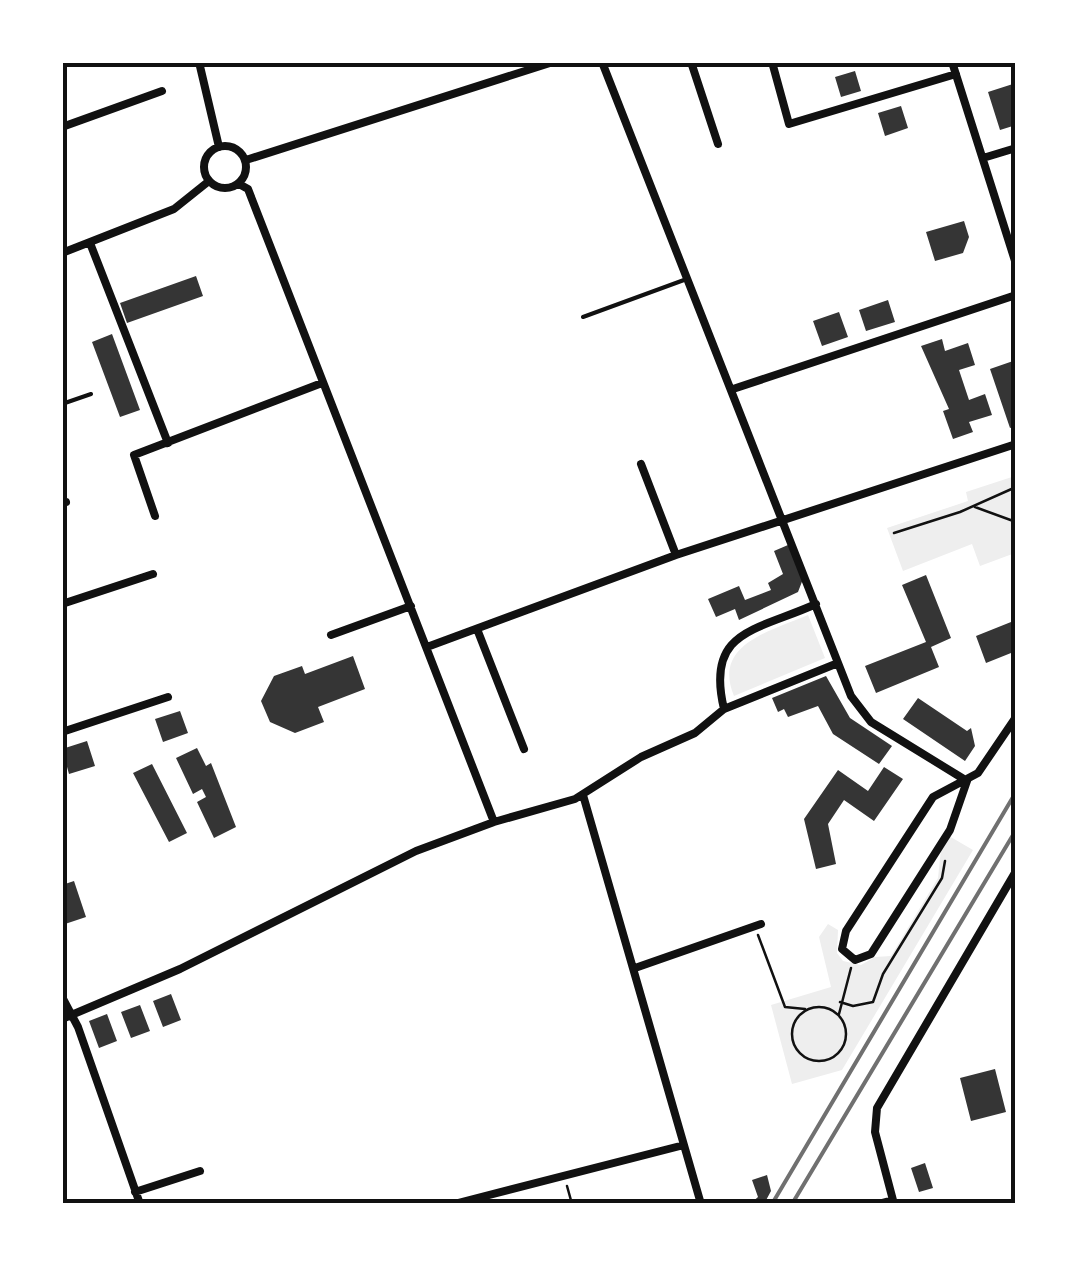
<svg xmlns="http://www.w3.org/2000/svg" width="1078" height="1266" font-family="'Open Sans',sans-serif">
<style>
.green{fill:#eee}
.building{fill:#353535}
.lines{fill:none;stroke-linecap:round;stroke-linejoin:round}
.path{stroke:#111;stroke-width:2.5}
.service{stroke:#111;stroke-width:4}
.minor{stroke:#111;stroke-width:8}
.rail{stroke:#707070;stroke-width:4}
.neatline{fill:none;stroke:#111;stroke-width:4}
</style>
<rect width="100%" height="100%" fill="#fff"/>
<path class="green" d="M1015,476V553L980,566L972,544L903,571L887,528L968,501L966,492Z
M808,615L825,658L734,696C712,644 771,631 808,615Z
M949,836L973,850L842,1070L792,1084L771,1005L831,987L819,937L828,924L838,930L837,953L843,961L861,965L875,957L891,956L938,878L941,849Z"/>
<path class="building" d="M855,71L861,91L841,97L835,77Z
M1016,83V125L1000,130L988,92Z
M901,106L908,128L885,136L878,113Z
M964,221L969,237L963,253L935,261L926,232Z
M196,276L203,296L127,323L120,303Z
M888,300L895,322L866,331L859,310Z
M839,312L848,337L822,346L813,321Z
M112,334L140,410L120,417L92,342Z
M942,339L945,351L968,343L975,365L959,370L969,400L985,394L992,415L969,422L973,432L953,439L943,411L949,409L921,346Z
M1016,360V426L1010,428L990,369Z
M788,545L803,579L798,592L739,620L735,609L716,617L708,599L739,586L745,600L771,590L768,583L783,574L774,551Z
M926,575L951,638L931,647L939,667L876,693L865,666L926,642L902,585Z
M1016,620V651L986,663L976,636Z
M353,656L365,689L318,707L324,722L295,733L270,722L261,701L274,676L302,666L305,674Z
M826,676L850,718L892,746L879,764L833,734L818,706L788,717L784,709L778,712L772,698Z
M918,698L967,731L971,728L975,746L965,761L903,719Z
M180,711L188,733L163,742L155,719Z
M87,741L95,766L69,774L62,749Z
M197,748L206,766L211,763L236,827L214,838L197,802L206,797L202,789L193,794L176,758Z
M152,764L187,833L169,842L133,773Z
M884,767L903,779L874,821L844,800L828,824L836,864L816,869L804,819L838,770L868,791Z
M74,881L86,917L65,924L62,885Z
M171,994L181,1020L163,1027L153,1001Z
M140,1005L150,1031L131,1038L121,1012Z
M107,1014L117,1041L99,1048L89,1021Z
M995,1069L1006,1112L971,1121L960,1078Z
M925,1163L933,1188L919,1192L911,1168Z
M767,1175L771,1191L764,1204H750L758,1197L752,1180Z"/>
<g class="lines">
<path class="path" d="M975,507L1016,522
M894,533L960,512L1016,487
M758,935L785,1007L805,1009
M840,1002L853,1006L873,1002L883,974L942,878L945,861
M792 1034a27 27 0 1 1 54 0a27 27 0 1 1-54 0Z
M839,1014L851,968
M567,1186L572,1204"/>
<path class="service" d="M583,317L684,280
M62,404L91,394"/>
<path class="minor" d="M199,62L219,147
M602,62L851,696L871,722L967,781
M691,62L718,144
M772,62L789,124L956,74
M952,62L1016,264
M62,127L162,91
M204 167a21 21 0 1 1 42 0a21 21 0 1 1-42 0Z
M983,158L1016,148
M246,160L553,62
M239,184L248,189L494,822
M90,243L168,443
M62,253L174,209L209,181
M733,389L1016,295
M641,464L676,555
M62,503L66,502
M155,516L134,455L322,383
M62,604L153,574
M477,629L524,749
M331,635L411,606
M427,647L676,555L1016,444
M724,709C705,630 756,631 816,604
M62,732L168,697
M967,781L950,830L871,954L855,960L842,949L846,931L933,797L978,773L1016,717
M583,795L701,1204
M635,968L761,924
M62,997L78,1027L140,1204
M62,1019L180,969L416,851L494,822L575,799L641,757L695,733L724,709L838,663
M135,1192L200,1171
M454,1204L684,1145
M878,1204L893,1200
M894,1204L875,1132L877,1108L1016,871"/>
<path class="rail" d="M772,1204L1016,792
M792,1204L1016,830"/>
</g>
<rect width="1078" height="1266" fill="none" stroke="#ffffff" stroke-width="130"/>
<rect x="65" y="65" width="948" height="1136" class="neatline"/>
</svg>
